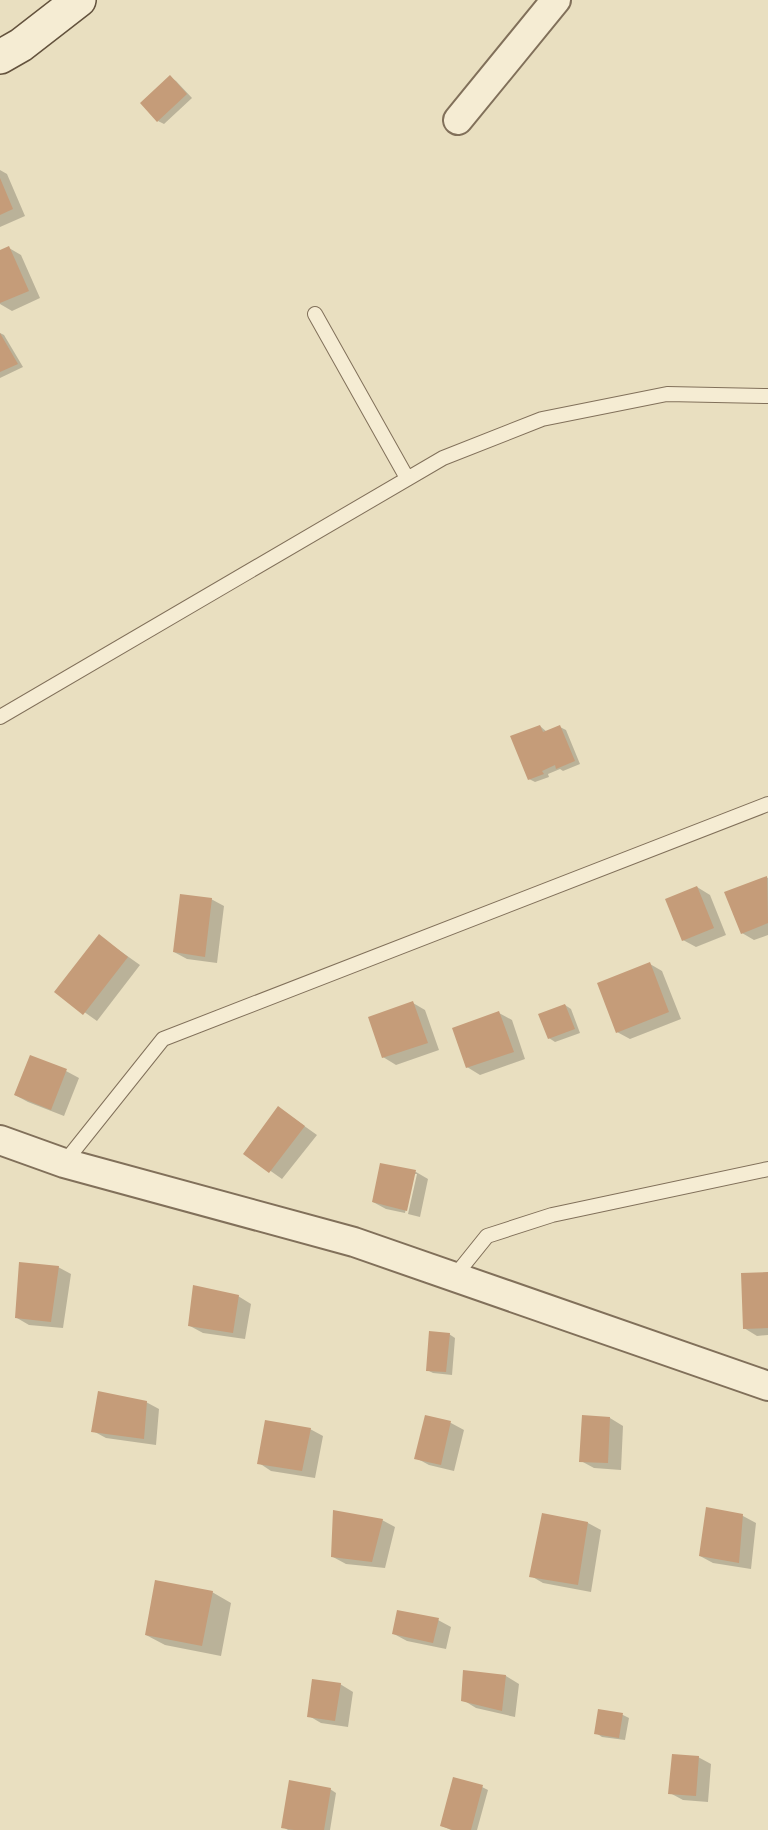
<svg xmlns="http://www.w3.org/2000/svg" width="768" height="1830" font-family="'Crimson Pro',serif">
<style>
.shadow{fill:#0003}
.building{fill:#c59c79}
.lines{fill:none;stroke-linecap:round;stroke-linejoin:round}
.service-casing{stroke:#81705a;stroke-width:16}
.minor-casing{stroke:#81705a;stroke-width:32}
.secondary-casing{stroke:#63523d;stroke-width:36}
.service{stroke:#f5ecd3;stroke-width:14}
.minor{stroke:#f5ecd3;stroke-width:28}
.secondary{stroke:#f5ecd3;stroke-width:33}
</style>
<rect width="100%" height="100%" fill="#e9dfc0"/>
<path class="shadow" d="M170,77L176,81L192,98L164,124L158,121Z
M0,170L7,174L25,216L0,227Z
M9,248L21,255L40,298L12,311L0,304V252Z
M0,333L4,335L23,367L0,378Z
M540,726L547,732L560,727L566,730L580,764L563,771L560,769L548,774L549,777L535,782L529,779Z
M766,877L768,878V935L754,940L742,933Z
M697,887L710,895L726,935L696,947L683,940Z
M211,899L224,906L217,963L187,959L174,952Z
M99,936L140,965L97,1021L56,992Z
M650,964L662,971L681,1019L630,1039L617,1032Z
M413,1003L425,1010L439,1050L396,1065L383,1057Z
M565,1005L571,1009L580,1033L555,1042L549,1038Z
M499,1013L512,1020L525,1059L480,1075L467,1067Z
M66,1071L79,1078L64,1116L28,1102L15,1095Z
M279,1108L317,1135L282,1179L245,1153Z
M381,1164L416,1172L428,1179L420,1217L408,1214L417,1174H414L405,1213L386,1209L373,1202Z
M58,1267L71,1274L63,1328L29,1325L17,1318Z
M768,1274V1335L757,1336L744,1328Z
M238,1296L251,1304L245,1339L203,1333L190,1326Z
M449,1334L455,1338L452,1375L433,1373L427,1370Z
M146,1402L159,1409L156,1445L106,1438L93,1431Z
M426,1417L451,1423L464,1430L454,1471L429,1465L416,1458Z
M610,1418L623,1426L621,1470L594,1468L581,1461Z
M310,1429L323,1436L315,1478L271,1471L259,1463Z
M707,1508L743,1516L756,1523L751,1569L713,1563L700,1556Z
M543,1515L588,1523L601,1530L591,1592L543,1583L531,1576Z
M382,1520L395,1527L385,1568L346,1564L333,1557Z
M212,1592L231,1603L221,1656L165,1645L146,1635Z
M438,1620L451,1627L446,1649L407,1641L394,1634Z
M464,1672L506,1676L519,1684L515,1717L476,1708L463,1700Z
M340,1684L353,1692L348,1727L321,1723L309,1716Z
M600,1711L623,1715L629,1718L625,1740L602,1737L596,1733Z
M698,1757L711,1764L708,1802L683,1800L670,1793Z
M482,1787L488,1790L477,1830H451L442,1826Z
M330,1789L336,1793L330,1830H288L283,1827Z"/>
<path class="building" d="M170,75L187,94L157,122L140,103Z
M0,178L13,209L0,215Z
M9,246L29,291L0,303V250Z
M0,333L18,364L0,372Z
M540,725L543,732L560,725L575,761L556,769L555,765L542,771L544,774L528,780L510,736Z
M767,876L768,923L741,934L724,892Z
M697,886L714,928L682,941L665,899Z
M180,894L212,898L205,957L173,952Z
M99,934L128,957L83,1015L54,992Z
M650,962L669,1012L616,1033L597,983Z
M413,1001L428,1043L382,1058L368,1017Z
M565,1004L575,1029L548,1039L538,1014Z
M499,1011L514,1052L466,1068L452,1028Z
M30,1055L67,1069L51,1110L14,1095Z
M278,1106L305,1126L269,1173L243,1154Z
M380,1163L416,1170L407,1211L372,1202Z
M19,1262L59,1266L51,1322L15,1318Z
M768,1272V1328L743,1329L741,1273Z
M193,1285L239,1295L233,1333L188,1326Z
M429,1331L450,1333L446,1372L426,1371Z
M98,1391L147,1401L144,1439L91,1432Z
M425,1415L451,1421L441,1465L414,1459Z
M582,1415L610,1417L608,1463L579,1462Z
M265,1420L311,1428L302,1471L257,1464Z
M706,1507L743,1514L739,1563L699,1556Z
M333,1510L383,1519L372,1562L331,1557Z
M542,1513L588,1522L578,1585L529,1577Z
M155,1580L213,1591L202,1646L145,1635Z
M397,1610L439,1618L433,1643L392,1634Z
M463,1670L506,1675L502,1711L461,1701Z
M312,1679L341,1683L335,1721L307,1717Z
M598,1709L623,1713L619,1738L594,1734Z
M672,1754L699,1756L696,1796L668,1794Z
M453,1777L483,1785L471,1830H453L440,1826Z
M289,1780L331,1788L324,1830H294L281,1828Z"/>
<g class="lines">
<g class="service-casing">
<path id="service" d="M315,314L407,478
M0,717L443,458L542,419L667,394L768,396
M64,1163L163,1039L768,804
M454,1277L487,1236L552,1215L768,1169"/>
</g>
<g class="minor-casing">
<path id="minor" d="M458,120L556,0
M0,1140L64,1163L354,1242L768,1386"/>
</g>
<g class="secondary-casing">
<path id="secondary" d="M0,57L21,45L79,0"/>
</g>
<use href="#service" class="service"/>
<use href="#minor" class="minor"/>
<use href="#secondary" class="secondary"/>
</g>
</svg>
